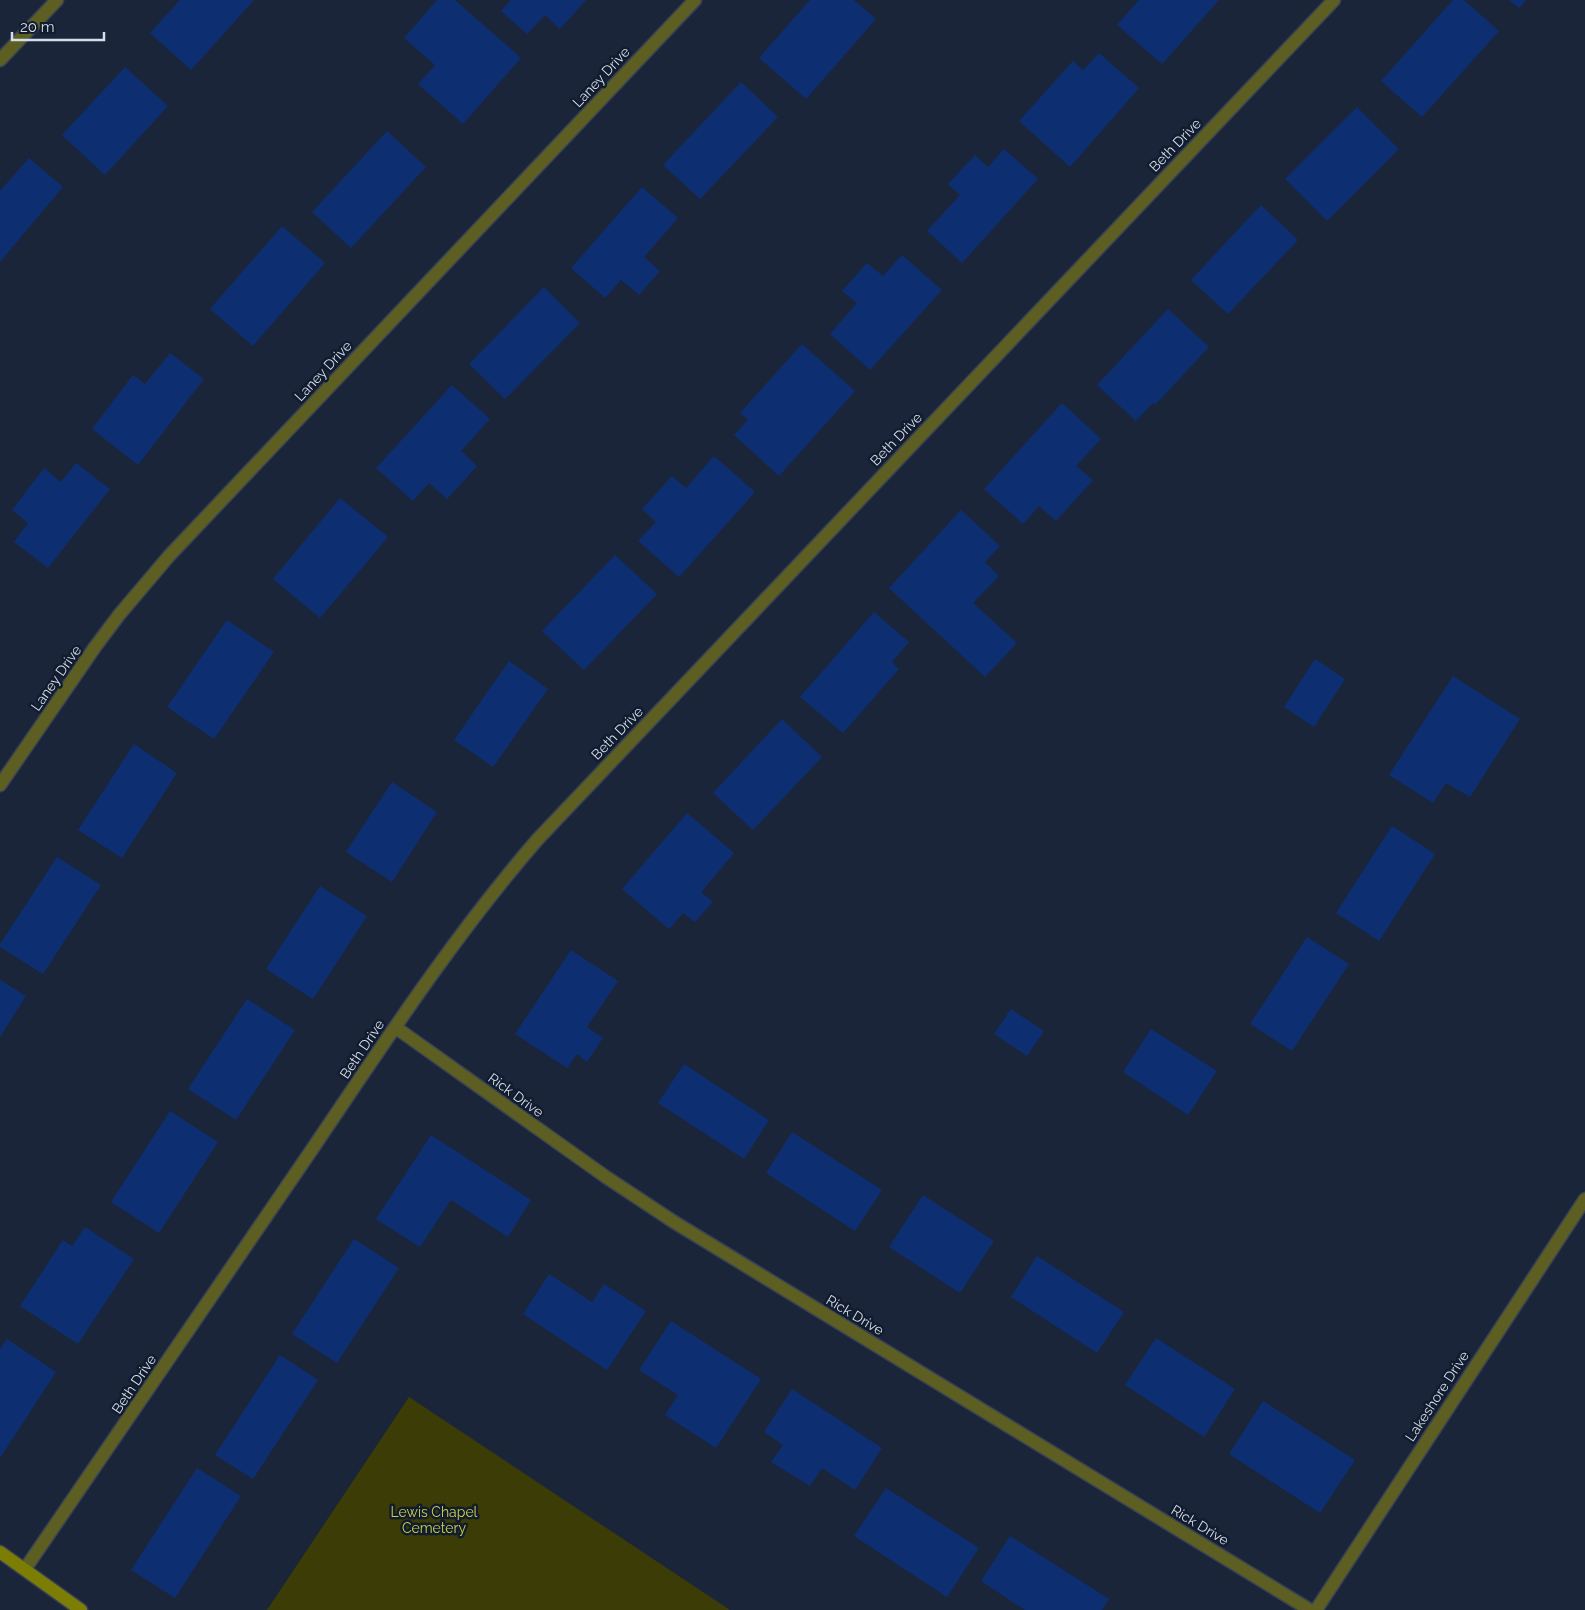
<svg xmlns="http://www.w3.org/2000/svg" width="1585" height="1610" font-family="Raleway,sans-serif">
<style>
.green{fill:#3c3d06}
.building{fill:#0d2f71}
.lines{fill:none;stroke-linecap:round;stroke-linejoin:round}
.minor-casing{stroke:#394255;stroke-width:15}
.secondary-casing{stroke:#394255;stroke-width:15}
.minor{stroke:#5c5e22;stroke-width:12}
.secondary{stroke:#7c7d05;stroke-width:12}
.labels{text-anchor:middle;stroke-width:5;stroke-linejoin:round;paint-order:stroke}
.street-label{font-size:14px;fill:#d6ddeb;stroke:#111c2e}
.park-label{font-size:14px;fill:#cccf4c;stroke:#111c2e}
</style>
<rect width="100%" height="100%" fill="#1b2539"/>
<path class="green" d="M409,1397L730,1610H267Z"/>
<path class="building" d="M180,0H254L191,70L150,33Z
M437,0H455L521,58L463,124L418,84L435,65L404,38Z
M511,0H586L560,29L545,15L527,34L501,11Z
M810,0H854L876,19L806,99L759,58Z
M1139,0H1219L1162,64L1117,25Z
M1453,0H1464L1499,31L1422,117L1381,81Z
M1509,0H1526L1519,8Z
M1099,53L1139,88L1070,167L1019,121L1073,61L1083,70Z
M125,67L168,106L105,175L62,135Z
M741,82L778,117L700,199L663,165Z
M1357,107L1399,149L1327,221L1285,179Z
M387,131L426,167L351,248L312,212Z
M1004,149L1038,179L962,263L927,231L960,195L948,184L975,155L988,167Z
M29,158L63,187L0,262V191Z
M642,187L678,218L644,257L660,271L639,295L621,280L605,298L571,268Z
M1261,205L1298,240L1228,314L1191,280Z
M282,226L325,263L253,346L210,309Z
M902,255L942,290L870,370L830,334L857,303L842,291L867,263L883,276Z
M544,287L580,323L505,399L469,364Z
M1168,309L1209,347L1155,405L1153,403L1136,421L1097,385Z
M802,344L855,391L779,476L734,435L748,420L740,413Z
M170,353L204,379L138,465L92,429L133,375L145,384Z
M452,385L490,419L461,451L477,466L447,499L429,483L413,501L376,468Z
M1062,403L1101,439L1076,466L1093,480L1056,521L1039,506L1023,524L984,489Z
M714,456L755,492L679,577L638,541L656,522L642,509L672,476L686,488Z
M76,463L110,489L48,568L14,542L28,523L12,510L44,468L61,482Z
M340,498L388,537L320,618L273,579Z
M961,510L1000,546L985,562L999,576L973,603L1017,643L985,677L889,588Z
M615,555L657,594L584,670L542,631Z
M874,612L909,642L892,662L899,669L843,733L800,697Z
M227,620L274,652L214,739L167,707Z
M1315,659L1345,679L1314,727L1284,707Z
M509,661L548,689L493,767L454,740Z
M1453,676L1520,719L1470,797L1446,783L1433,803L1389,775Z
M782,719L822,757L753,830L713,793Z
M134,744L177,773L122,858L78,830Z
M392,782L437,812L392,882L346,852Z
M687,813L734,853L701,892L713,902L695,922L683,913L669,929L622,889Z
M1392,826L1435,854L1379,941L1336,913Z
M57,857L101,885L43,974L0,947V944Z
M320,886L367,916L313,999L266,969Z
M1307,937L1349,964L1292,1051L1250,1024Z
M571,950L618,981L587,1027L603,1038L587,1062L577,1054L567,1068L515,1034Z
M0,980L26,996L0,1037Z
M247,999L295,1030L236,1120L188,1089Z
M1011,1009L1044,1031L1027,1056L994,1034Z
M1151,1029L1217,1071L1188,1115L1123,1072Z
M684,1064L769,1120L744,1159L658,1103Z
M170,1111L218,1142L159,1233L111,1202Z
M792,1132L882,1190L855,1231L766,1173Z
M431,1135L531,1200L508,1237L451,1200L420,1247L376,1219Z
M923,1195L994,1241L960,1293L889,1247Z
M85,1227L134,1259L78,1344L20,1306L63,1240L72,1246Z
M354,1239L399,1268L337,1363L292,1334Z
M1037,1256L1124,1312L1097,1353L1011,1297Z
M549,1274L592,1302L604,1284L646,1311L607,1370L523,1314Z
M671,1321L761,1379L716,1448L665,1415L678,1395L639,1370Z
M1156,1338L1235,1389L1204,1437L1125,1385Z
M7,1339L56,1372L0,1458V1349Z
M280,1355L318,1380L253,1479L215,1455Z
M792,1389L882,1448L855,1490L822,1468L810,1486L771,1462L783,1445L764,1432Z
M1263,1401L1355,1460L1320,1513L1229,1454Z
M197,1468L241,1496L175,1598L131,1570Z
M886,1488L979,1548L947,1597L854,1536Z
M1010,1536L1109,1599L1102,1610H1025L981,1581Z"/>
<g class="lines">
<g class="minor-casing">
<path id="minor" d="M0,60L57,0
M0,785L95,647L119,615L169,556L695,0
M395,1027L606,1177L674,1222L1310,1610
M25,1569C121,1429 217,1288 313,1148C384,1043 454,936 537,840L1334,0
M1316,1610L1585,1199"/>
</g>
<g class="secondary-casing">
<path id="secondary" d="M0,1552L81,1610"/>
</g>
<use href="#minor" class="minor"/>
<use href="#secondary" class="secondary"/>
</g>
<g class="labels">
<g class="street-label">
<text transform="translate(601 77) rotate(-47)" y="5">Laney Drive</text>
<text transform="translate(1175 145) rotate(-46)" y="5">Beth Drive</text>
<text transform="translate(323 371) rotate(-47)" y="5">Laney Drive</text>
<text transform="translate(896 439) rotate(-46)" y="5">Beth Drive</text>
<text transform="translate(56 678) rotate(-55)" y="5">Laney Drive</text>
<text transform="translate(617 733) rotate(-46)" y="5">Beth Drive</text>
<text transform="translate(362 1049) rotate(-56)" y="5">Beth Drive</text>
<text transform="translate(516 1095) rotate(36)" y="5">Rick Drive</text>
<text transform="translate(855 1315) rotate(31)" y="5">Rick Drive</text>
<text transform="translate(134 1384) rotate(-56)" y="5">Beth Drive</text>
<text transform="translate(1437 1396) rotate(-57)" y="5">Lakeshore Drive</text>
<text transform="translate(1200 1525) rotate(31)" y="5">Rick Drive</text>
</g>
<g class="park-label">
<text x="434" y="1517">Lewis Chapel<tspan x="434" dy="16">Cemetery</tspan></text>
</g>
</g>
<path d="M12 32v8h92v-8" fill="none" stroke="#d6ddeb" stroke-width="2.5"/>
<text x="20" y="32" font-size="15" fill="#d6ddeb" stroke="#111c2e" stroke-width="4" paint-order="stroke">20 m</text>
</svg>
